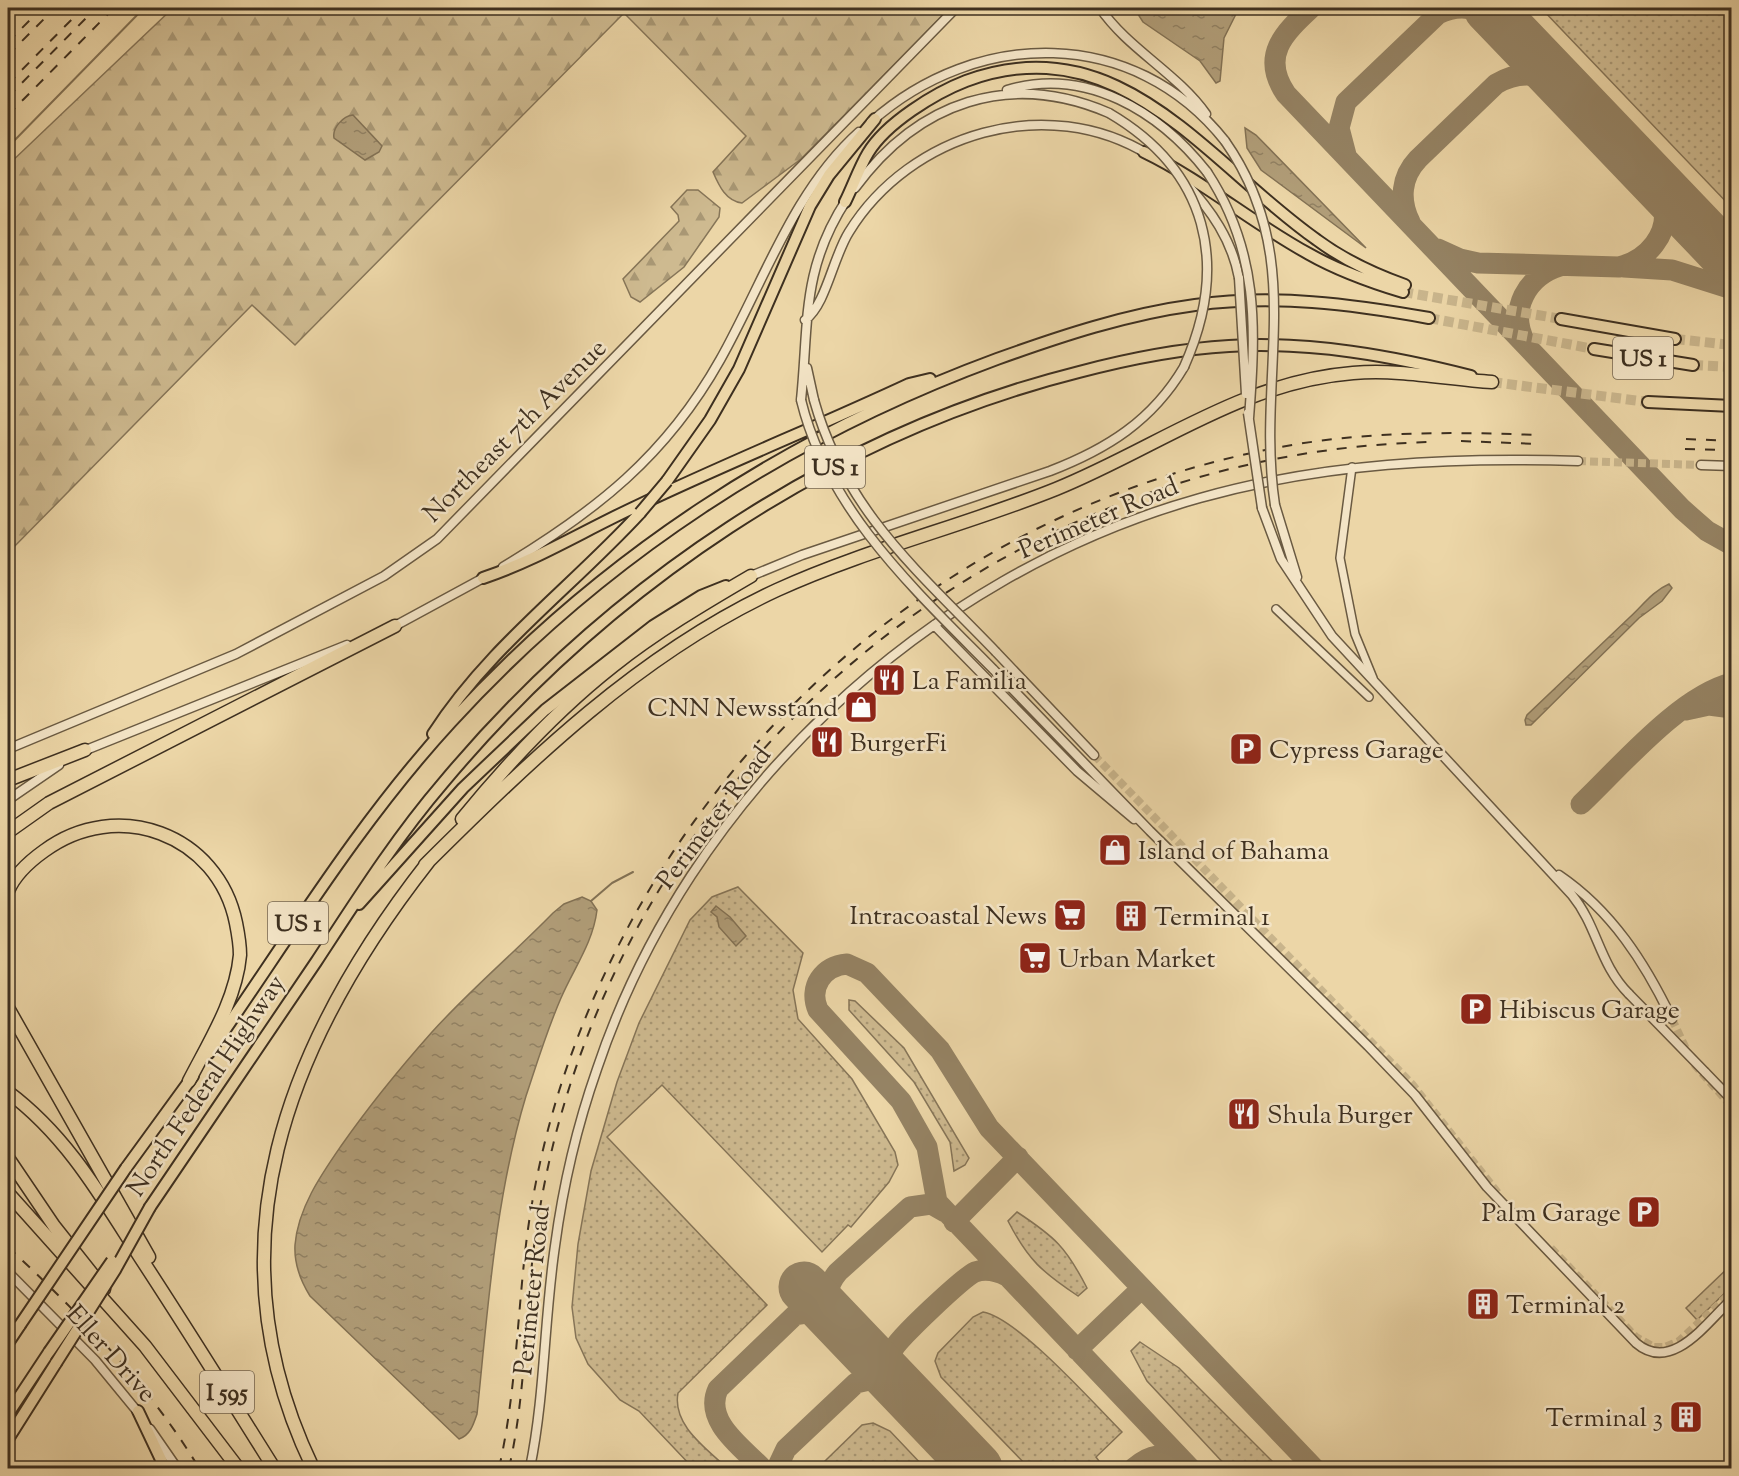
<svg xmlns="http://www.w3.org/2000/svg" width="1739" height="1476" font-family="'Sorts Mill Goudy',serif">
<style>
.grass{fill:url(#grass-dots);stroke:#867558;stroke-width:1.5}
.forest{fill:url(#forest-firs);stroke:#867558;stroke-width:1.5}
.water{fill:url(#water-ripples);stroke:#837255;stroke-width:1.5}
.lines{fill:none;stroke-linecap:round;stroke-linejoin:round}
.stream{stroke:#837255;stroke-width:2}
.taxiway{stroke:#958364;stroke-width:21}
.runway{stroke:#958364;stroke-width:51}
.tertiary-tunnel{stroke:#c9b58c;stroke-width:8;stroke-dasharray:8 4;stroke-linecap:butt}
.primary-tunnel{stroke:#c9b58c;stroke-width:10;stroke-dasharray:10 5;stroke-linecap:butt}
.minor-casing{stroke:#6a5a42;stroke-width:10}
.tertiary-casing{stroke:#6a5a42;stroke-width:11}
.primary-casing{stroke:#3e3020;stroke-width:14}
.motorway-casing{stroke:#3e3020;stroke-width:15}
.minor{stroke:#f3e4c6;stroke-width:7}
.tertiary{stroke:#f3e4c6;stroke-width:8}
.primary{stroke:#ecd6a7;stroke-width:10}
.motorway{stroke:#ecd6a7;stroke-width:12}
.rail{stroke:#3e3020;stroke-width:2;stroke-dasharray:10 10;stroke-linecap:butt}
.tertiary-bridge-casing{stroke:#6a5a42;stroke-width:11;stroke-linecap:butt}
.primary-bridge-casing{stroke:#3e3020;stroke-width:14;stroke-linecap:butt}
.tertiary-bridge{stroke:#f3e4c6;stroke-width:8}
.primary-bridge{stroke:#ecd6a7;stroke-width:10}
.labels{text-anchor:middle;stroke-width:5;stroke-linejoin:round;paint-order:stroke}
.shield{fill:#f3e4c6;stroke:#746652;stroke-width:1.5}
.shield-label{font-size:24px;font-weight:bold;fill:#3e3020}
.street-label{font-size:26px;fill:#3e3020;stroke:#f3e4c6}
.poi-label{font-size:26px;fill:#3e3020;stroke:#f3e4c6;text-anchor:start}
</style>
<defs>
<pattern id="grass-dots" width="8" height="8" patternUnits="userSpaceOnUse" patternTransform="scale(1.5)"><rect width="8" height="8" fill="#ceba90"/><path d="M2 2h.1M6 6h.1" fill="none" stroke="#a99875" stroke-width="1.8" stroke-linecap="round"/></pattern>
<pattern id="forest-firs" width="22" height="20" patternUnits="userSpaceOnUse" patternTransform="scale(1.5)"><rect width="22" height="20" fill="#ceba90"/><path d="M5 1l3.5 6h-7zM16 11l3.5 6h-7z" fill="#a99875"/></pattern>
<pattern id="water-ripples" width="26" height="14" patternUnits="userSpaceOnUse" patternTransform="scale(1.5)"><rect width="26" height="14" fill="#b19e79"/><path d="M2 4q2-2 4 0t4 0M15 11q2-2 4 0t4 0" fill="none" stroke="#918163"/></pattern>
</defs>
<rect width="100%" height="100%" fill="#ecd6a7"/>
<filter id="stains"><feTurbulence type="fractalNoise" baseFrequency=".00333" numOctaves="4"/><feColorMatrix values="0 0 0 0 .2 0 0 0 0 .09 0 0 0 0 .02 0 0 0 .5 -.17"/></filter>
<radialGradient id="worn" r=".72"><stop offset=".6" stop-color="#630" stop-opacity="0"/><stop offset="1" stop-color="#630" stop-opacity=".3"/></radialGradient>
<path class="grass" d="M1541,8H1731V207Z
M738,887L803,953L793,990L798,1019L852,1079L895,1152L898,1165L889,1182L851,1227L848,1225L822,1252L662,1085L607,1137L767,1305L678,1393C672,1425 706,1448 727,1468H693L639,1411L620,1400L588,1364L576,1338L572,1307L578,1244L591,1171L617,1082L639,1023L690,920L712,897Z
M849,1000L855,1001L904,1048L969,1158L965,1165L954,1171L950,1142L914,1082L849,1010Z
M1017,1212C1055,1237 1066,1247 1087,1288L1078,1296C1042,1272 1028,1260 1008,1221Z
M1731,1265V1287L1697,1320L1686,1308Z
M983,1312C1018,1318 1094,1404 1122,1432L1096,1457L1099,1461L1090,1468H1029L941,1377L935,1361L938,1353L973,1317Z
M1140,1342L1179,1368L1279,1468H1228L1147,1381L1131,1351Z
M873,1423L890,1431L925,1468H820L824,1462L862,1425Z"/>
<path class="forest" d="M173,8H950L801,159L742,203C726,201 719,186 713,172L746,136L624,13L295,345L252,305L8,553V165Z
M687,190H698L720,208L719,217L684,267L640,302L631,297L623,279L679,221L678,215L671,207Z"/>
<path class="water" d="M1134,8H1239L1224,38L1220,81L1216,83L1200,61L1143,22Z
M353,115L382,146L379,152L365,160L334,138C332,128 343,116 353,115Z
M1245,128L1256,135L1366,248L1261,170L1247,148Z
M1669,584L1672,588L1662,601L1639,618L1531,725H1526L1525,720L1527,715C1562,682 1596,649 1630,617C1643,605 1653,591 1669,584Z
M582,897L591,901L597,910C593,943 574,968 561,998C547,1030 537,1063 526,1096C495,1199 488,1308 477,1414C473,1426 470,1435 459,1439L310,1296C300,1280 294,1264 295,1245C298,1208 321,1175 341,1146C369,1106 400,1068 432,1032C470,990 514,953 553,913L564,904Z
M716,906L730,917L746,936L736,946L719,927L717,917L711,912Z"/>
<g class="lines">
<path class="stream" d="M8,147L144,8
M591,901L612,883L633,872"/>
<path class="taxiway" d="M1311,8C1284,33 1260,56 1286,94L1682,509L1707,531L1732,545
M1346,155L1339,128L1346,102L1438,14C1465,0 1488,12 1509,29
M1410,222C1399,200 1401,177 1418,159L1496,84C1525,67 1549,76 1573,96
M1438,249L1460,259L1478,263L1619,267C1647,260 1671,234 1663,203C1661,192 1653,183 1647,174
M1624,267L1672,270L1732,289
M1525,342C1508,310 1527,276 1560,266
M1686,710L1709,705L1732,708
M1581,804C1621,766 1680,696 1732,683
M954,1222L1018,1157
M835,1320C825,1303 825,1287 838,1272L910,1207L931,1204L945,1212
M1077,1350L1142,1288
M898,1386C891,1374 888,1362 893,1350C897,1339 964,1277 975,1272C987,1268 997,1271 1007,1276
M762,1468C743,1448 703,1421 718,1389L795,1315L814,1312L835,1320
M777,1468L786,1449L856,1383L878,1378L898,1386
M1134,1468C1150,1454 1164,1452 1183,1461
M1190,1468L937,1202L927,1147L901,1101L818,1010C808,987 823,966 847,964L867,973L940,1050L989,1128L1314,1468"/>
<path class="runway" d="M1489,8L1732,262
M804,1287L977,1468"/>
<path class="tertiary-tunnel" d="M1578,461L1701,465
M1094,755L1412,1084L1498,1193
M1672,1019L1688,1053
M1694,1064L1732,1107
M1551,1248L1636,1337L1654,1347H1665L1679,1341L1732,1292"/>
<path class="primary-tunnel" d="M1403,292L1561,319
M1429,318L1594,349
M1675,339L1732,345
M1693,365L1732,367
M1492,382L1648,402"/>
<g class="minor-casing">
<path id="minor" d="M1352,467L1340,558L1355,634L1373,678
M1276,609L1369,697"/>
</g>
<g class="tertiary-casing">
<path id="tertiary" d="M1100,8C1128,49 1177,73 1206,114
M1007,90C1086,66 1160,112 1207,172
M871,122C977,28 1134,26 1225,141
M1185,182C1211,210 1232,240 1239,278
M855,188C918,102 1009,70 1109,113
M805,320C826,305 833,257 849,232C910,133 1047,92 1149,155
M807,368L814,400
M801,400C809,322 801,269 847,199
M1701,465L1732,466
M1275,505L1297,577
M1262,508L1281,559L1332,636L1572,895C1598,927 1599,964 1629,994
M503,567C596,511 666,456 720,360C763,284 793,191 859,132
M751,576L802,555L1050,471C1107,449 1152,421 1184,367
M934,625L1077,771L1134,819
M393,627L487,576
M996,652L1094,755
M993,669L1150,831L1368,1046L1415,1095L1487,1187L1636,1343C1672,1374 1707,1322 1732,1299
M8,749L236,654L384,576L437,539L956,8
M81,752L347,645
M8,800L59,765
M1559,875C1612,911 1645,963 1672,1019
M1705,1072L1732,1100
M8,1272L95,1360L141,1416
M150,1429L177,1468
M530,1468C545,1395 544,1320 555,1246C563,1186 577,1126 597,1069C688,797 925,575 1200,498C1324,463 1450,457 1578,461"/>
</g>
<g class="primary-casing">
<path id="primary" d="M1144,152C1202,180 1252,223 1309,254C1339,271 1370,282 1403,292
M845,202C853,186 859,168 868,153C886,123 935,93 966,81C1120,24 1207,163 1317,240C1344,260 1374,274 1405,285
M1561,319L1675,339
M1594,349L1693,365
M1648,402L1732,406
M667,481L710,420L739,369L810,206L829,175L875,119
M483,578C537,560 585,530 637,506C727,463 819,426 909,384L930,379
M433,734C488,648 572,587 640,513
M359,904L463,788L545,710L653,626L701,596L726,586
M209,1053C287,941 358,823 451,722C602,557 788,436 997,359C1061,336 1127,314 1195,305C1274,294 1351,304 1429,318
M126,1168L193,1076
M150,1207C205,1125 261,1044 316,962C356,901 395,839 443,783C606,588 831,434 1079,372C1128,359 1178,349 1229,346C1310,341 1393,356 1471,376
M8,1343L20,1325
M138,1411L165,1468
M8,1414L49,1352
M8,1439L56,1363"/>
</g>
<g class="motorway-casing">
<path id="motorway" d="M8,780L85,750
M462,819C507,764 557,710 613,666C656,632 703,604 751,576
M8,832L49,803L395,626
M425,865C531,760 639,654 777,590C867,549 964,526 1056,489C1157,448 1241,382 1353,373C1400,369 1446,379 1492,382
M8,891C15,874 30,861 44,851C117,797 218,834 236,923C238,933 240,945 240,955C236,1000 209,1042 189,1081
M8,1008L149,1257
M8,1092C67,1136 101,1196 140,1257C186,1327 230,1398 274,1468
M8,1158L54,1226L104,1289
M8,1193L145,1346L238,1468
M313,1468C206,1246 287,1042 429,861"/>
</g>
<use href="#minor" class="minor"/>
<use href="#tertiary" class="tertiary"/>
<use href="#primary" class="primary"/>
<use href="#motorway" class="motorway"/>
<path class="rail" d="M8,42L42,8
M8,55L55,8
M8,84L83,8
M8,97L96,8
M8,115L114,8
M1686,439L1732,441
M1461,441L1539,444
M1685,449L1732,450
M8,1247C80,1314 148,1384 199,1468
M499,1468C515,1398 517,1325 525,1253C531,1198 543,1143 559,1091C665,755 949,502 1298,444C1378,431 1458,432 1539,435
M509,1468C525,1398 525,1325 533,1254C538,1214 546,1172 556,1133C662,733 1019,452 1431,442"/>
<g class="tertiary-bridge-casing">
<path id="tertiary-bridge" d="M1109,113C1208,171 1230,264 1184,367
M1225,141C1309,261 1255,374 1275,505
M1207,172C1259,251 1256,327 1249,418
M1239,278L1246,394
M801,400C828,511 915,590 993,669
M814,400C845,511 919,572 996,652
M1248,413L1262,508
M1629,994L1705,1072"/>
</g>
<g class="primary-bridge-casing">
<path id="primary-bridge" d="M640,513L667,481
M20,1325L126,1168
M49,1352L112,1261
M56,1363L115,1270L150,1207"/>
</g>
<use href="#tertiary-bridge" class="tertiary-bridge"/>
<use href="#primary-bridge" class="primary-bridge"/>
</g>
<defs>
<g id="restaurant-square" transform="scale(1.725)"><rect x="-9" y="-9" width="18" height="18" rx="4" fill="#8f2418" stroke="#f3e4c6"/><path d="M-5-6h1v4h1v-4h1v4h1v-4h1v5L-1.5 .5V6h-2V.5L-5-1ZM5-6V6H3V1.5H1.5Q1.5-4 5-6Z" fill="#fff"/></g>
<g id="shop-square" transform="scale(1.725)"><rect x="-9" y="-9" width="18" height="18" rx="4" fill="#8f2418" stroke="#f3e4c6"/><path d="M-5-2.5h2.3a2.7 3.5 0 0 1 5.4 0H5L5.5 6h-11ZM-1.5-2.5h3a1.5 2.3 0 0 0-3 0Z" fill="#fff"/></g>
<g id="parking-square" transform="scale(1.725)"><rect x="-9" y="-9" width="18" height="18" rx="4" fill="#8f2418" stroke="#f3e4c6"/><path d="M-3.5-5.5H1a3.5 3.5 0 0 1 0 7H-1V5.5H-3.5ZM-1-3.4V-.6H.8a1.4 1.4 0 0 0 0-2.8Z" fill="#fff"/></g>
<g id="supermarket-square" transform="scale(1.725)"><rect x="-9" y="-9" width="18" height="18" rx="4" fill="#8f2418" stroke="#f3e4c6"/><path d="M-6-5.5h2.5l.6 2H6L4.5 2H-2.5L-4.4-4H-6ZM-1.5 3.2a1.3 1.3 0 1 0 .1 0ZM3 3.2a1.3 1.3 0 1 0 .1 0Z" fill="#fff"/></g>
<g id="building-square" transform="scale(1.725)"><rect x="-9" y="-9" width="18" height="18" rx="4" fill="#8f2418" stroke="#f3e4c6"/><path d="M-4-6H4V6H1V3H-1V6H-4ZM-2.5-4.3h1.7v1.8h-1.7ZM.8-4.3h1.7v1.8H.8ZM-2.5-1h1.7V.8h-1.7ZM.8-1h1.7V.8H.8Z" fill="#fff"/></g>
</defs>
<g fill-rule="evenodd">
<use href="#restaurant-square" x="889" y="680"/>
<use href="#shop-square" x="861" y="707"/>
<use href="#restaurant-square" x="827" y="742"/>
<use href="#parking-square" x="1246" y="749"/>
<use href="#shop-square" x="1115" y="850"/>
<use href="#supermarket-square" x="1070" y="915"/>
<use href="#building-square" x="1131" y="916"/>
<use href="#supermarket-square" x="1035" y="958"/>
<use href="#parking-square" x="1476" y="1009"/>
<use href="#restaurant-square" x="1244" y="1114"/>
<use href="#parking-square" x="1644" y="1212"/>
<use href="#building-square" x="1483" y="1304"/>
<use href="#building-square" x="1686" y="1417"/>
</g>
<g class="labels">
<g class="shield">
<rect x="1613" y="337" width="60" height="42" rx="4.5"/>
<rect x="805" y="446" width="60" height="42" rx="4.5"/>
<rect x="268" y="902" width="60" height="42" rx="4.5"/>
<rect x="200" y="1371" width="54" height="42" rx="4.5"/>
</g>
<g class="shield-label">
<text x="1643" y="366">US 1</text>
<text x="835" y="475">US 1</text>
<text x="298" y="931">US 1</text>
<text x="227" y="1400">I 595</text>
</g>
<g class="street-label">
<text transform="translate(514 430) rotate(-45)" y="9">Northeast 7th Avenue</text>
<text transform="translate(1098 517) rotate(-23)" y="9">Perimeter Road</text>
<text transform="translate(713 817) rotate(-53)" y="9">Perimeter Road</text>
<text transform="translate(205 1085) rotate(-56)" y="9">North Federal Highway</text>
<text transform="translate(531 1290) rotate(-84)" y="9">Perimeter Road</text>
<text transform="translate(112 1353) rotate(48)" y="9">Eller Drive</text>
</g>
<g class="poi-label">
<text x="912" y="689">La Familia</text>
<text x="838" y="716" text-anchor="end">CNN Newsstand</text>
<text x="850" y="751">BurgerFi</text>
<text x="1269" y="758">Cypress Garage</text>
<text x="1138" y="859">Island of Bahama</text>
<text x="1047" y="924" text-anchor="end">Intracoastal News</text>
<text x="1154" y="925">Terminal 1</text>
<text x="1058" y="967">Urban Market</text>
<text x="1499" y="1018">Hibiscus Garage</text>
<text x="1267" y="1123">Shula Burger</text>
<text x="1621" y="1221" text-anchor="end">Palm Garage</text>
<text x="1506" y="1313">Terminal 2</text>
<text x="1663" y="1426" text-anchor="end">Terminal 3</text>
</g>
</g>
<rect width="1739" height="1476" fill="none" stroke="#ecd6a7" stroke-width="30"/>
<rect x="9" y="9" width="1721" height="1458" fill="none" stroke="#3e3020" stroke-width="3"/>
<rect x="15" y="15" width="1709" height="1446" fill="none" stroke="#3e3020" stroke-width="1.5"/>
<rect width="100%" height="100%" filter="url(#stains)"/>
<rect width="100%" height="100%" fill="url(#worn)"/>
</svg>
